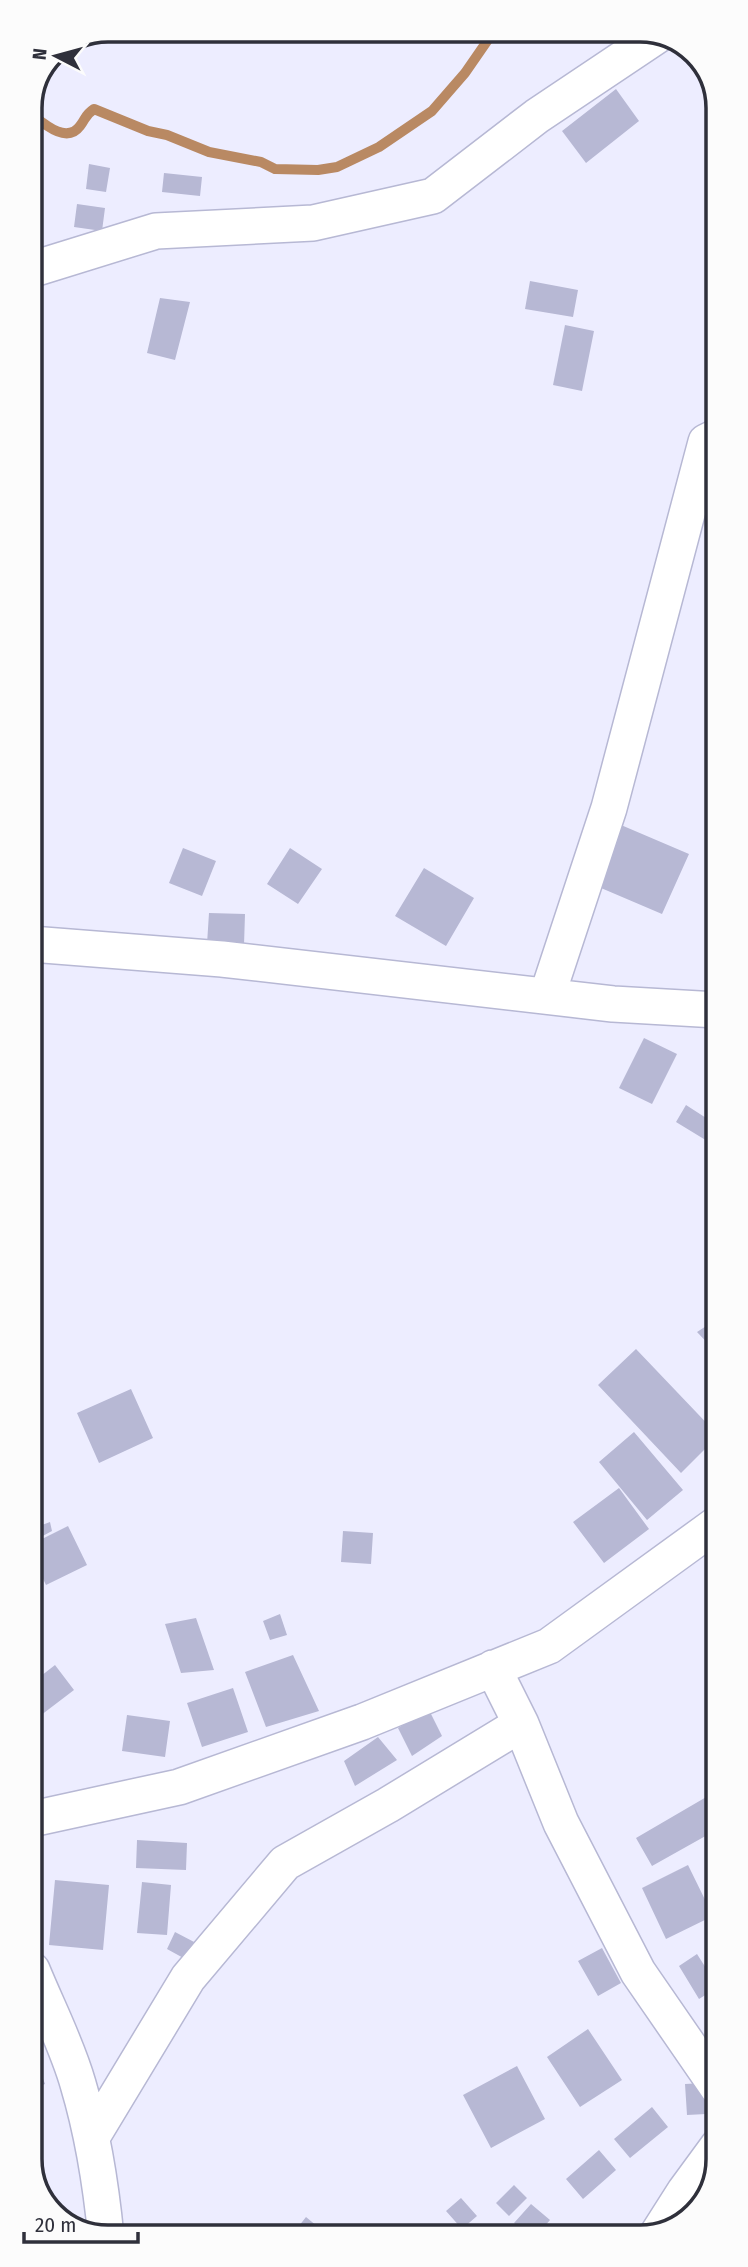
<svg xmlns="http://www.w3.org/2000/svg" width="748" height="2267" font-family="'Fira Sans Condensed',sans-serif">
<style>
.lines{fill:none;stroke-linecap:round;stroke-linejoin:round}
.stream{stroke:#b98963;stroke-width:10}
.building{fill:#b7b8d4}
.street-casing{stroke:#b7b8d4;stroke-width:38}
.street{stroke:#fff;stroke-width:35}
.rim{fill:none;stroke:#2f303b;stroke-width:3.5}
</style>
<rect width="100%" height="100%" fill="#ededff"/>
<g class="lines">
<path class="stream" d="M30,113C42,122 66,145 80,126C86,118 85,115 94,109L148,131L167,135L209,152L261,162L275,169L318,170L337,167L379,147L432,111L465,73L492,34L498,30"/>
</g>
<path class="building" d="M616,89L639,121L586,163L562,131Z
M89,164L110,168L106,192L86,189Z
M164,173L202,177L200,196L162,192Z
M30,192L41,198L30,218Z
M77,204L105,208L102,231L74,227Z
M530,281L578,290L573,317L525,309Z
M160,298L190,302L175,360L147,353Z
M565,325L594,331L582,391L553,385Z
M621,825L689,854L662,914L594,885Z
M183,848L216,861L202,896L169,883Z
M290,848L322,869L298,904L267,884Z
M424,868L474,898L446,946L395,916Z
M209,913L245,914L244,945L207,944Z
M644,1038L677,1054L652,1104L619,1088Z
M686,1105L717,1125V1147L676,1122Z
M717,1319V1353L697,1332Z
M636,1349L717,1434V1437L681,1473L598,1385Z
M131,1389L153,1438L99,1463L77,1413Z
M634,1432L683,1490L647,1520L599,1462Z
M619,1488L649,1529L604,1563L573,1522Z
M50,1522L52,1531L37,1539L34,1528Z
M68,1526L87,1565L46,1585L32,1556V1544Z
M343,1531L373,1533L371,1564L341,1562Z
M280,1614L287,1635L270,1640L263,1621Z
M196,1618L214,1670L181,1673L165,1624Z
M293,1655L319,1711L266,1727L245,1672Z
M55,1665L74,1690L32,1722V1683Z
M233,1688L248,1732L202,1747L187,1703Z
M429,1710L442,1736L412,1756L398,1728Z
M127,1715L170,1721L165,1757L122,1751Z
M378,1737L397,1760L355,1786L344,1761Z
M708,1796L718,1813V1829L652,1866L636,1838Z
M137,1840L187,1843L186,1870L136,1868Z
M688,1865L713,1916L666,1939L642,1888Z
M55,1880L109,1885L103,1950L49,1945Z
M142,1882L171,1885L167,1935L137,1933Z
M175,1932L196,1943L187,1960L167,1949Z
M602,1948L621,1983L598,1996L578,1961Z
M697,1954L718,1987L699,1999L679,1966Z
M588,2029L622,2080L580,2107L547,2057Z
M32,2049L45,2084L32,2089Z
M517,2066L545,2119L491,2148L463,2095Z
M704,2083L706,2114L687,2115L685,2084Z
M652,2107L668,2127L630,2158L614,2139Z
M599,2150L616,2170L583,2199L566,2179Z
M514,2185L527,2198L509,2216L496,2203Z
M461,2198L477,2216L462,2229L446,2211Z
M531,2204L550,2220L537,2235H527L514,2223Z
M306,2217L329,2236H291Z"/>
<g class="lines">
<g class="street-casing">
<path id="street" d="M30,270L156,231L313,223L433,196L537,116L658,35
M31,944L222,959L613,1004L717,1010
M547,996L609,808L706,442L716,437
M493,1668L521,1724L561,1823L638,1972L718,2088
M32,1819L179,1787L362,1722L549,1646L717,1524
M32,1970C47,2007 67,2045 78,2084C93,2134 101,2185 106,2237
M92,2137L188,1978L285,1863L388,1805L521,1724
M657,2235L685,2191L718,2146"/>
</g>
<use href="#street" class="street"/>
</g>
<path d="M0 0H748V2267H0ZM108 42H640A66 66 0 0 1 706 108V2159A66 66 0 0 1 640 2225H108A66 66 0 0 1 42 2159V108A66 66 0 0 1 108 42Z" fill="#fcfcfc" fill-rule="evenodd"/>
<path class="rim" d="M108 42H640A66 66 0 0 1 706 108V2159A66 66 0 0 1 640 2225H108A66 66 0 0 1 42 2159V108A66 66 0 0 1 108 42Z"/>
<g transform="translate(56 56) rotate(276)" stroke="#fcfcfc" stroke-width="5" paint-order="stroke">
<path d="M0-5L12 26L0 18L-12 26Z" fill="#2f303b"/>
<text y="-10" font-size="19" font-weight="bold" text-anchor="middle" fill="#2f303b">N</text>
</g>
<path d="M24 2232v10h114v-10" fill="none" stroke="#2f303b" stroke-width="3.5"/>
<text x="35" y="2232" font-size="21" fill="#2f303b" stroke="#fcfcfc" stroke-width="5" paint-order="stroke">20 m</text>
</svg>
